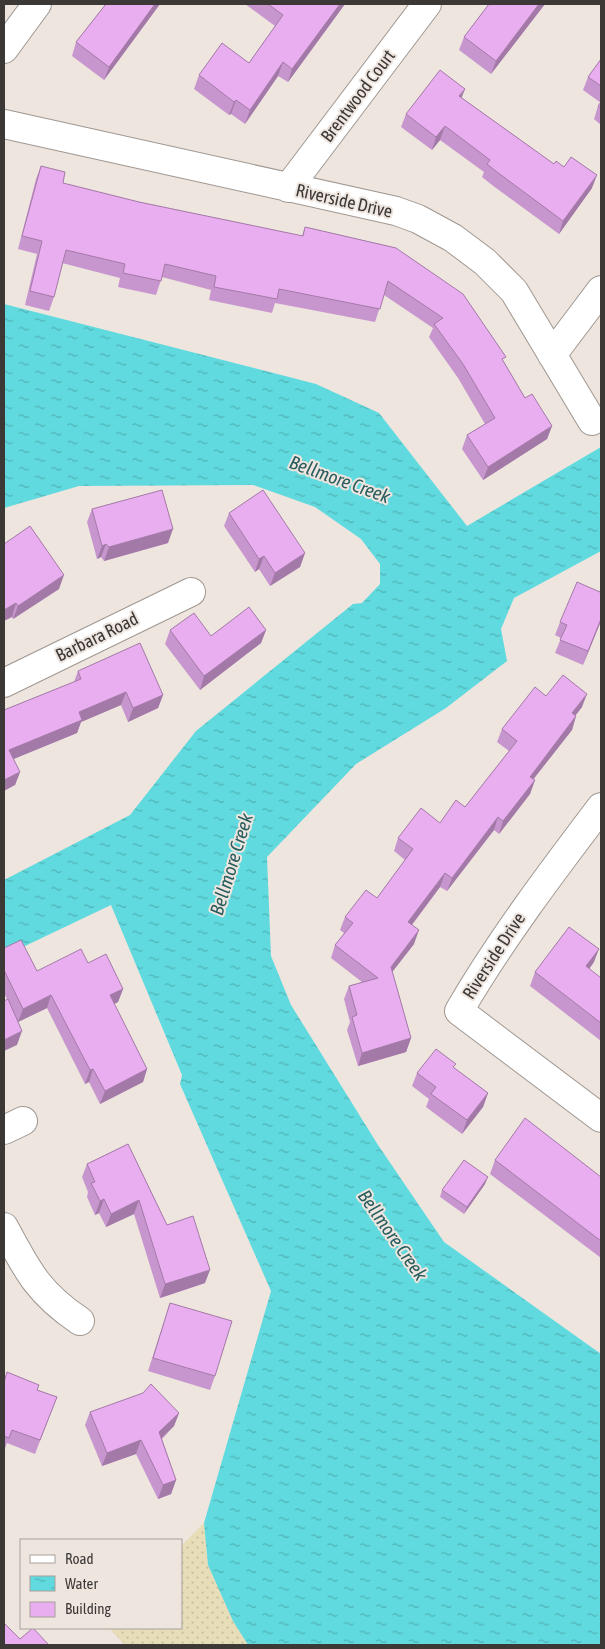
<svg xmlns="http://www.w3.org/2000/svg" width="605" height="1649" font-family="'Asap Condensed',sans-serif">
<style>
.sand{fill:url(#sand-dots)}
.water{fill:url(#water-ripples)}
.lines{fill:none;stroke-linecap:round;stroke-linejoin:round}
.minor-casing{stroke:#9f9791;stroke-width:30}
.minor{stroke:#fff;stroke-width:28}
.wall{fill:#c896ce}
.shaded-wall{fill:#a37aa7}
.building{fill:#e9aeef;stroke:#a37aa7}
.labels{text-anchor:middle;stroke-width:4;stroke-linejoin:round;paint-order:stroke}
.street-label{font-size:18px;fill:#3c3836;stroke:#eee5df}
.water-label{font-size:19px;font-style:italic;fill:#285c5e;stroke:#eee5df}
</style>
<defs>
<pattern id="sand-dots" width="8" height="8" patternUnits="userSpaceOnUse" patternTransform="scale(1.25)"><rect width="8" height="8" fill="#e7ddb8"/><path d="M2 2h.1M6 6h.1" fill="none" stroke="#c7be9f" stroke-width="1.8" stroke-linecap="round"/></pattern>
<pattern id="water-ripples" width="26" height="14" patternUnits="userSpaceOnUse" patternTransform="scale(1.25)"><rect width="26" height="14" fill="#60dade"/><path d="M2 4q2-2 4 0t4 0M15 11q2-2 4 0t4 0" fill="none" stroke="#50b2b5"/></pattern>
</defs>
<rect width="100%" height="100%" fill="#eee5df"/>
<path class="sand" d="M204,1523L208,1565L233,1621L248,1645H125L109,1628H181V1546Z"/>
<path class="water" d="M4,304L316,384L379,413L467,526L601,447V551L514,598L501,629L507,661L446,708L356,764L267,857L271,956L291,1005L378,1145L444,1242L601,1354V1645H248L233,1621L208,1565L204,1523L271,1291L180,1084L182,1075L111,905L4,956V880L130,815L196,731L353,604L362,603L380,584V564L361,539L315,507L253,485L79,486L4,508Z"/>
<g class="lines">
<g class="minor-casing">
<path id="minor" d="M4,49L37,4
M4,124L396,211L418,219L453,238L485,262L514,291L592,421
M288,188L427,4
M552,355L601,290
M4,683L191,592
M601,807C551,873 501,939 459,1011L601,1118
M4,1130L23,1121
M4,1227C27,1270 38,1293 80,1321"/>
</g>
<use href="#minor" class="minor"/>
</g>
<path class="wall" d="M106,4H160L104,80L72,56L76,42Z
M245,4H345L288,82L278,76L245,124L231,114L229,115L194,89L199,75L249,63L275,26Z
M489,4H545L491,74L459,50L464,37Z
M601,59V125L594,119L598,106L601,103L583,90L588,77Z
M462,98L554,164L592,188L559,234L492,185L482,177L484,172L440,140L432,150L401,127L406,114Z
M41,166L63,183L139,202L302,236L305,227L396,248L504,362L525,398L552,426L547,439L483,480L462,449L467,435L485,424L458,378L429,337L433,328L384,295L375,322L275,303L272,313L209,300L211,290L162,277L156,295L118,287L120,278L62,263L54,297L49,311L25,305L37,254L18,249L36,179Z
M92,509L168,543L104,561L101,557L97,559L87,522Z
M229,513L305,553L300,567L270,586L259,569L255,572L224,526Z
M4,544L59,589L13,619L12,617Z
M601,621L583,665L555,653L561,638L555,635L560,622Z
M170,630L211,636L266,630L261,643L200,690L165,644Z
M78,671L163,695L158,708L128,722L121,705L81,722L77,733L13,759L20,772L15,785L4,710L74,682Z
M546,696L582,707L575,716H576L572,730L533,779L535,780L530,794L499,834L494,830L447,891L440,887L412,925L414,944L392,972L411,1038L406,1052L358,1066L347,1030L350,1022L344,999L349,986L362,982L331,958L335,945L344,933L340,930L345,917L377,898L405,860L394,851L398,838L440,823L465,807L509,751L497,742L502,729Z
M4,948L37,971L88,963L123,989L118,1002L114,1004L147,1069L143,1082L100,1104L89,1082L85,1084L47,1008L18,1022L15,1015L17,1045L7,999L4,993Z
M594,962L589,969L601,978V1041L530,986L535,972Z
M454,1068L488,1093L483,1107L462,1134L426,1107L429,1099L412,1086L417,1073Z
M128,1144L167,1225L205,1283L160,1298L134,1214L106,1227L99,1213L95,1215L87,1197L88,1192L82,1177L87,1164Z
M495,1160L601,1177V1258L490,1174Z
M485,1184L464,1214L440,1197L442,1190Z
M170,1303L215,1376L210,1390L148,1371Z
M4,1382L37,1390L57,1397L35,1454L7,1443L4,1451Z
M90,1412L179,1413L174,1426L162,1439L176,1480L171,1494L158,1499L136,1454L102,1466L85,1425Z"/>
<path class="shaded-wall" d="M155,4H160L104,80L109,67Z
M340,4H345L288,82L292,69Z
M539,4H545L491,74L496,61Z
M283,62L278,76L245,124L250,110Z
M465,89L460,102L459,96Z
M236,100L231,114L229,115L234,102Z
M445,126L440,140L432,150L436,137Z
M597,175L592,188L559,234L563,221Z
M552,426L547,439L483,480L488,467Z
M173,529L168,543L104,561L109,547Z
M106,544L101,557L97,559L102,546Z
M305,553L300,567L270,586L275,573Z
M264,556L259,569L255,572L259,559Z
M64,575L59,589L13,619L18,606Z
M16,603L12,617L4,621V610Z
M601,619V621L583,665L588,651Z
M266,630L261,643L200,690L204,676Z
M126,692L121,705L81,722L77,733L4,763L9,750L79,712Z
M587,694L582,707L567,726L572,713Z
M163,695L158,708L128,722L133,708Z
M576,716L572,730L525,790L530,777Z
M20,772L15,785L4,791V780Z
M535,780L530,794L499,834L503,821Z
M498,817L494,830L447,891L452,878Z
M445,873L440,887L404,935L408,922Z
M419,930L414,944L386,980L391,967Z
M599,949L594,962L581,980L586,966Z
M123,989L118,1002L105,1009L110,995Z
M51,995L47,1008L18,1022L23,1009Z
M22,1031L17,1045L4,1051V1040Z
M411,1038L406,1052L358,1066L362,1053Z
M93,1069L89,1082L85,1084L90,1070Z
M147,1069L143,1082L100,1104L105,1091Z
M488,1093L483,1107L462,1134L467,1120Z
M488,1177L485,1184L464,1214L467,1207Z
M104,1199L99,1213L95,1215L100,1201Z
M139,1200L134,1214L106,1227L111,1214Z
M210,1270L205,1283L160,1298L165,1284Z
M179,1413L174,1426L154,1445L159,1432Z
M141,1440L136,1454L102,1466L107,1453Z
M176,1480L171,1494L158,1499L163,1485Z"/>
<path class="building" d="M106,4H155L109,67L76,42Z
M268,4H340L292,69L283,62L250,110L236,100L234,102L199,75L222,43L249,63L283,15Z
M489,4H539L496,61L464,37Z
M601,59V86L588,77Z
M440,70L465,89L459,96L554,164L556,161L564,167L571,157L597,175L563,221L497,172L487,164L490,160L445,126L436,137L406,114Z
M601,102V108L598,106Z
M41,166L65,172L63,183L139,202L303,236L305,227L396,248L463,294L506,357L502,359L525,398L532,394L552,426L488,467L467,435L495,418L463,364L434,324L443,318L388,281L380,309L279,289L277,299L214,287L216,276L165,264L161,281L123,273L125,264L66,250L54,297L30,291L42,241L22,236Z
M162,490L173,529L109,547L106,544L102,546L92,509Z
M263,490L305,553L275,573L264,556L259,559L229,513Z
M30,526L64,575L18,606L16,603L4,610V544Z
M577,582L600,592L601,588V619L588,651L560,640L567,625L560,622Z
M249,607L266,630L204,676L170,630L194,613L211,636Z
M140,643L163,695L133,708L126,692L79,712L82,720L9,750L20,772L4,780V710L81,679L78,671Z
M563,675L587,694L572,713L576,716L530,777L535,780L503,821L498,817L452,878L445,873L408,922L419,930L391,967L411,1038L362,1053L352,1017L357,1015L349,986L378,978L335,945L353,923L345,917L366,890L377,898L413,849L398,838L421,808L440,823L456,800L465,807L517,741L502,729L535,687L546,696Z
M569,927L599,949L586,966L601,978V1023L535,972Z
M21,940L37,971L81,949L88,963L106,954L123,989L110,995L147,1069L105,1091L93,1069L90,1070L51,995L23,1009L4,970V948Z
M8,999L22,1031L4,1040V1001Z
M436,1049L456,1064L453,1067L488,1093L467,1120L431,1094L436,1087L417,1073Z
M525,1118L601,1177V1241L495,1160Z
M128,1144L167,1225L193,1216L210,1270L165,1284L139,1200L111,1214L104,1199L100,1201L91,1183L95,1182L87,1164Z
M464,1160L488,1177L467,1207L442,1190Z
M170,1303L232,1321L215,1376L153,1358Z
M7,1372L39,1385L37,1390L57,1397L40,1440L12,1430L9,1438L4,1436V1382Z
M151,1384L179,1413L159,1432L176,1480L163,1485L141,1440L107,1453L90,1412L143,1393Z
M4,1623L20,1639L33,1628L49,1645H4Z"/>
<g class="labels">
<g class="street-label">
<text transform="translate(358 96) rotate(-53)" y="6">Brentwood Court</text>
<text transform="translate(344 201) rotate(13)" y="6">Riverside Drive</text>
<text transform="translate(97 637) rotate(-26)" y="6">Barbara Road</text>
<text transform="translate(494 956) rotate(-57)" y="6">Riverside Drive</text>
</g>
<g class="water-label">
<text transform="translate(340 479) rotate(20)" y="7">Bellmore Creek</text>
<text transform="translate(231 864) rotate(-73)" y="7">Bellmore Creek</text>
<text transform="translate(393 1235) rotate(55)" y="7">Bellmore Creek</text>
</g>
</g>
<rect width="605" height="1649" fill="none" stroke="#3c3836" stroke-width="10"/>
<rect x="20" y="1539" width="162" height="90" fill="#eee5df" stroke="#a7a09b"/>
<rect x="30" y="1555" width="25" height="8" fill="#ffffff" stroke="#a7a09b"/>
<text x="65" y="1564" font-size="15" fill="#3c3836">Road</text>
<rect x="30" y="1576" width="25" height="15" fill="url(#water-ripples)" stroke="#a7a09b"/>
<text x="65" y="1589" font-size="15" fill="#3c3836">Water</text>
<rect x="30" y="1602" width="25" height="15" fill="#e9aeef" stroke="#a7a09b"/>
<text x="65" y="1614" font-size="15" fill="#3c3836">Building</text>
</svg>
